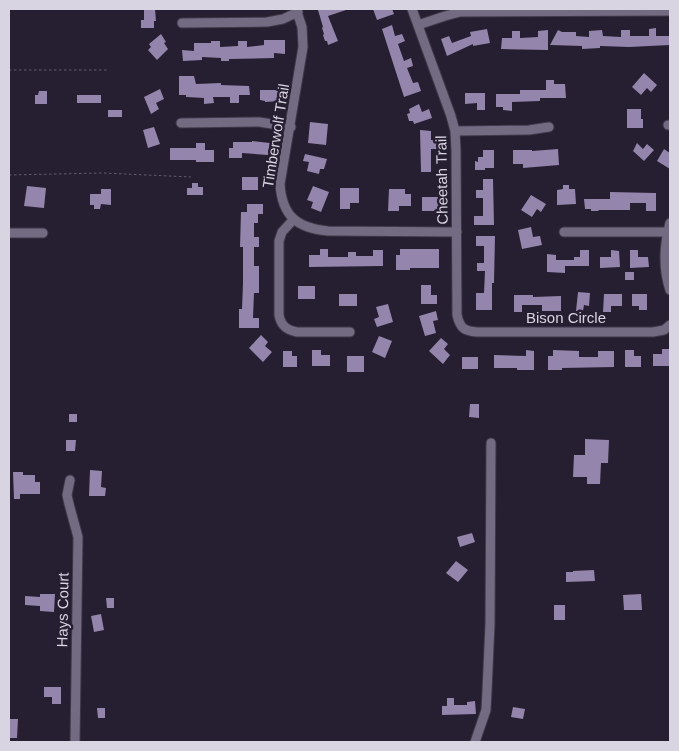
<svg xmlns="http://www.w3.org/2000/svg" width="679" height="751" font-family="Arial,sans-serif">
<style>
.building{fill:#9485ac}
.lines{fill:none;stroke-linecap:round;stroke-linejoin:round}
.minor-casing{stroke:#3f3949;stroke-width:11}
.path{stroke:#645d6e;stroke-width:1;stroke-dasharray:2.5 2.5;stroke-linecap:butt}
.minor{stroke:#736b82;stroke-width:9}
.labels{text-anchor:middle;stroke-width:5;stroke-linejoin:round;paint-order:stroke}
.street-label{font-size:15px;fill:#d9d4e1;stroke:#261e31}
</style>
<rect width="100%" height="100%" fill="#261e31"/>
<path class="building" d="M155,9L156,21H154V28H141V20H144V10Z
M325,9H346V10L328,16L338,41L328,45L327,41H325L323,35L324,34L322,28L323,27L318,10Z
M373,9H392L394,14L377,20Z
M392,25L395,36L402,34L405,41L398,44L404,61L411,58L413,66L407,68L413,83L418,82L421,91L404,97L382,29Z
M656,28V36H670V45L629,47L600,46V48L582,49V46L550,45L558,30L562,32H576V36L589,37V31L602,30L603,36L621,37V30H630V36H649V29Z
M487,29L490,43L473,46V44L447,56L441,39L449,36L452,43L471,36L470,32Z
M548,30V50L501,49L502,38H512V31H520V38L538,37V31Z
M161,34L166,42L164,43L168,49L157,60L148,50L151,47L149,44Z
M264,40H285V54L274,53V58L229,59V61H221V58L202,57V60L183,61L182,50L194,51V43H211V41H220V47L238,46V41H247V47L264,45Z
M644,73L657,85L651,92L647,88L641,95L632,87Z
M179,76H194L196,84L221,83V85L249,86L250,95H239V103H230V97H213L214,103L204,104V98L186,97V95H179Z
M546,80H554V84H565L566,98H540V101L512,102V111L503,110V107H496V94H520V90H546Z
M160,89L164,99L156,103L159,109L151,114L144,97Z
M260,90H279V101L265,102V101L260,100Z
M39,91H47V104H35V95H38Z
M465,93H485V110H477V103L465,104Z
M77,95H101V103H77Z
M419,104L422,112L429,109L432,118L414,124L413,121H409L407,114L410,113L409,109Z
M627,109H641V119H643V128H627Z
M108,110H122V117H108Z
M310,122L328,124L326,145L308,143Z
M154,127L160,144L148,148L143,130Z
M420,130L431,131V140H437V149H431V172H421Z
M252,141L270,143L268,155L242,153V158H229V148H233V142H252Z
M196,143H205V150H214V162H196V160H170V148H196Z
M637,143L643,149L647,144L654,150L644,161L633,151Z
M558,149L559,165L523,168V164H513V150H532V151Z
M664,149L670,153V169L657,161Z
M483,150H494V168H485V170H475V161L478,162V157H483Z
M305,154L327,159L324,169H320L319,174L307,171L309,162L303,161Z
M242,177H258V190H242Z
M483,179H493L494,225H474V216H483V198H476V190H483Z
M192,183H198V187H203V195H187V188H192Z
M563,185H569V189H575L576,204L557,205V190L563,189Z
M27,186L46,188L44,208L24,206Z
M313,186L329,192L321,212L311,208L313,202L307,200Z
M340,188H359V203H350V209H340Z
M101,189H111V205L101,204L100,209H94V205H90V194H101Z
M389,189H405V194H411V206H399V211H388Z
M610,192L656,193V211H646V203H630V210H599L598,211H591V209H585L584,199H610Z
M531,195L546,204L541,212L537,209L532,217L521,210Z
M422,197H439V211H422Z
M247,204H263V214H258V223H254V237H259V247H254V266H259V293H254L253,318H259V328H239V309H242L243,283V247H240L241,212H247Z
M531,227L533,237L540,236L542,245L522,249L518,230Z
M476,236H495L494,283H492V310H476V293H484L485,271H477V263H484V246H476Z
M320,249H328V257H348V252H356V256H373V250H383V266L309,267V255H320Z
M400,249H439V268H410V270H396V255H400Z
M580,250H589V266H565V273L547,272V254L556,255V260H574V257H580Z
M611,250L619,251L620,267L600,268V257H611Z
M630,250H638V257H648L649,267L630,268Z
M625,272H634V280H625Z
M421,285H431V295H437V304H421Z
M298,286H315V299H298Z
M578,292L590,293L589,306L584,305L583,311H576Z
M339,294H357V306H339Z
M604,294H622V306H611V312H603Z
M632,294H647V310H639V306H632Z
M514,295H533V297L561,296V311H542V305H522V312H514Z
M388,304L393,322L377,327L374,319L379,317L376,307Z
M436,311L438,320L433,321L436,333L425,336L419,316Z
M261,335L268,342L265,346L272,352L263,362L249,348Z
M379,336L392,341L385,358L372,352Z
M441,338L448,344L444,349L450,355L443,364L429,351Z
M662,349H670V366H653V354H662Z
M312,350H321V355H330V366H312Z
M526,350L534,351V370H517V368H494V355L526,356Z
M553,350L579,351V357H598V351H614V367L562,368V370H548V356H553Z
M625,350H634V356H641V367H625Z
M283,351H292V356H297V367H283Z
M347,356H364V372H347Z
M462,357H478V369H462Z
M470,404H479V418L469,417Z
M69,414H77V422H69Z
M585,439L609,440L608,463H601L600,484H587V477H573L574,455H585Z
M66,440H76L75,451H66Z
M90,470L102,471L101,487L106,488L105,496H89Z
M13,472H23V475H35V482H40V494H20V499H14Z
M472,533L475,542L460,547L457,537Z
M456,561L468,570L458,582L446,573Z
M594,570L595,581L566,582V572H573V571Z
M40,594H55L54,612L40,611V606L25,605V596L40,597Z
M641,594L642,610H624L623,595Z
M106,598H114V608H107Z
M554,605H565V620H554Z
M101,614L104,630L94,632L91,616Z
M44,687H61V704H52V697H44Z
M447,698H454V705H467V702L475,701L476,714L442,715V706H447Z
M513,707L525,709L523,719L511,717Z
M97,708H105V718H98Z
M9,719H18L17,738H9Z"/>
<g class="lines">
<g class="minor-casing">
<path id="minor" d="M296,9L302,27L303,47L280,184C282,216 297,228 328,231L457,232
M412,9L451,116L455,131L456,150L457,315C460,328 464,331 477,332H653L664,330L670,325
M182,23L267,22L283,19L298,12
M418,25L445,16L460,12L670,11
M181,123L259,122L291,127
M668,125H670
M455,131L529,130L549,127
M294,219L282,232L279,241V315C281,326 287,330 297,332H350
M670,223C664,245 663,269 670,290
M564,232H668
M9,233H43
M70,480L67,495L69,504L78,537L75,742
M475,742L486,710L487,691L490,624L491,443"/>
</g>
<path class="path" d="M9,70H108
M9,175L103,173L191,177"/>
<use href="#minor" class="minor"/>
</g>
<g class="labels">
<g class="street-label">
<text transform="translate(276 136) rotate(-81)" y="5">Timberwolf Trail</text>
<text transform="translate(442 180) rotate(-91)" y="5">Cheetah Trail</text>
<text x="566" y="323">Bison Circle</text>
<text transform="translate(63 610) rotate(-89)" y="5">Hays Court</text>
</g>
</g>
<rect width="679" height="751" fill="none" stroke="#d9d4e1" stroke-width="20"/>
</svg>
